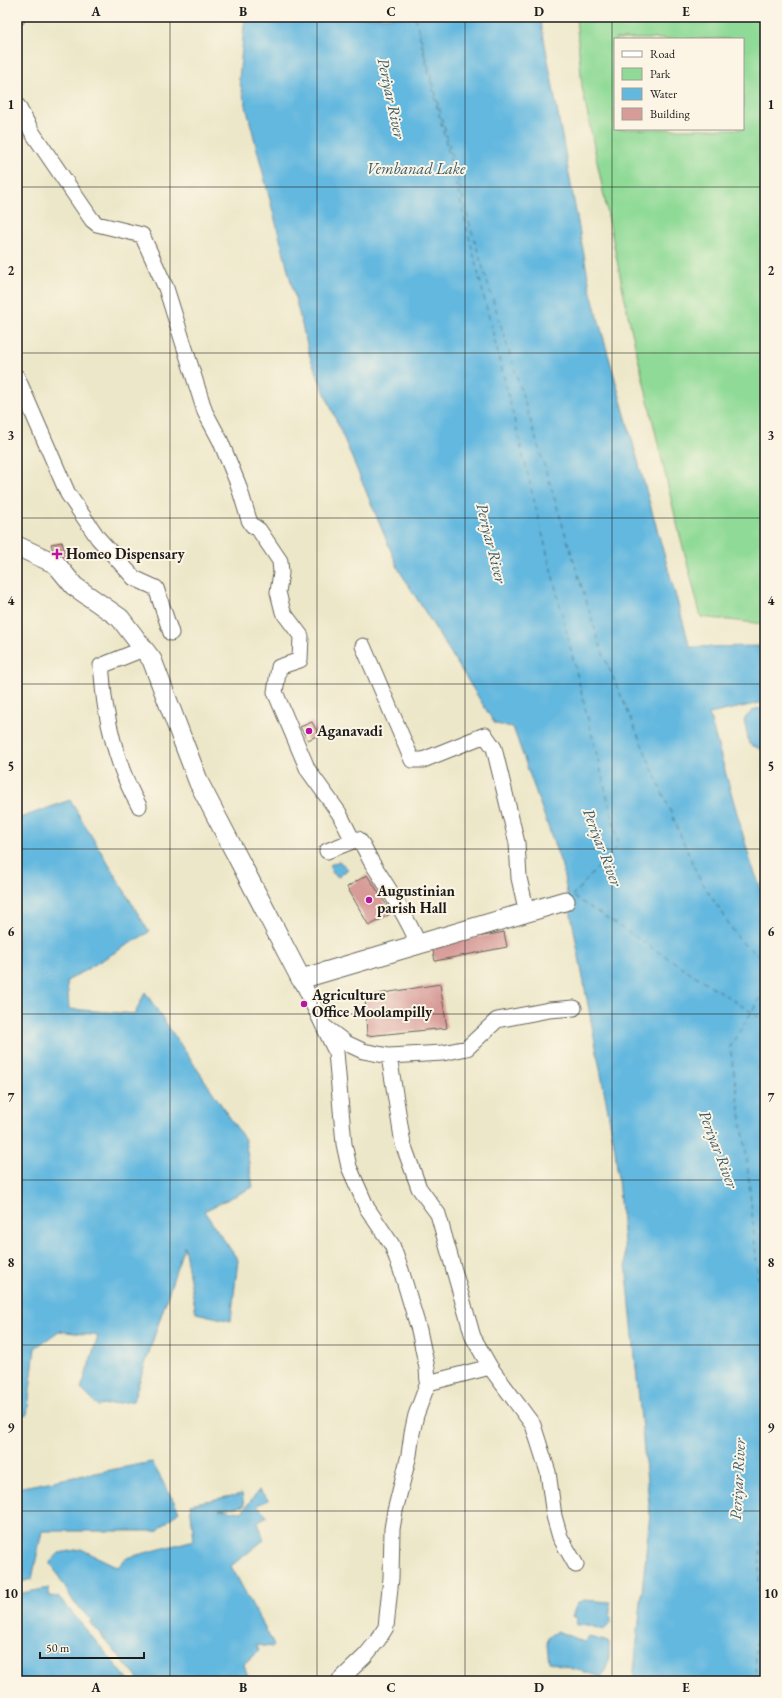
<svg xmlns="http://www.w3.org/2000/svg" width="782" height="1698" font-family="'EB Garamond',serif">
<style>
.green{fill:#8fda96;stroke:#567b59;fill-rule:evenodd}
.water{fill:#63b8df;stroke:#406a7e}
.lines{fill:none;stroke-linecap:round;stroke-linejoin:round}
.ferry{stroke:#385a6a;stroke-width:1;stroke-dasharray:5 4;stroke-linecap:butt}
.building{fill:#d79b98}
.minor-casing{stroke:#656359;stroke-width:17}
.tertiary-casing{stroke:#656359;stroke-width:21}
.minor{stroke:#fff;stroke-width:15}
.tertiary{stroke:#fff;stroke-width:19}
.grid{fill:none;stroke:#1c1c1c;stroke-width:1;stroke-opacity:0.55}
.poi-dot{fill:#b5179e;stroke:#fcf5e5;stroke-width:1.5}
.labels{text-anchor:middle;stroke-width:4;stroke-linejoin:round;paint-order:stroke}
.poi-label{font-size:15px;font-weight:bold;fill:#1c1c1c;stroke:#fcf5e5;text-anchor:start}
.water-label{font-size:16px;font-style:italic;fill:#385a6a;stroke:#fcf5e5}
.neatline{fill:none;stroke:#1c1c1c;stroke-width:1.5}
.grid-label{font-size:13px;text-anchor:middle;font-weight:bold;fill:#1c1c1c}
</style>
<rect width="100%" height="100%" fill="#fcf5e5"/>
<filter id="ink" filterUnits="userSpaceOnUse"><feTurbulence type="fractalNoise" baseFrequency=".025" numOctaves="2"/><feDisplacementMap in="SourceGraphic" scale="8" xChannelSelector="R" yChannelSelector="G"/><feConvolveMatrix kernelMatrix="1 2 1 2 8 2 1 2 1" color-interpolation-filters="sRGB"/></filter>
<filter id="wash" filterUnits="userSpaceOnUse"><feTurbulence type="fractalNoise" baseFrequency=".012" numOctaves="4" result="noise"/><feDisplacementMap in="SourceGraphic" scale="16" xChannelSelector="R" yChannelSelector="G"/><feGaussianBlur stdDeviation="0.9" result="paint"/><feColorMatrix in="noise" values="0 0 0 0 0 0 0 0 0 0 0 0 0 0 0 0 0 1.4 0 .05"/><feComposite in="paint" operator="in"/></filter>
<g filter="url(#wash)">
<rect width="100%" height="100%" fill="#ede7c9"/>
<path class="green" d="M576,17H765V624L701,617L675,516L628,315L582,87ZM615,39H743V129H615Z"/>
<path class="water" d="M245,17H540L591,293L690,647L765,646V702L709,714L751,863L765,899V1681H633L650,1513L615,1149L562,866L513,727L495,724L399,570L311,360L239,79Z
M765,708V751L749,744L744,719L755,709Z
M70,800L149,932L67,981L69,1009L135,1014L145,992L245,1140L253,1187L204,1211L238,1260L231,1321L196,1313L184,1246L133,1401L98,1406L81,1389L98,1336L59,1331L35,1348L27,1416L17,1414V819Z
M339,861L348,869L339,877L332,873L330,865Z
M152,1462L179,1511L157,1531H42L32,1579L17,1583V1488Z
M259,1490L269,1500L257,1505L268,1516L258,1521L264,1540L231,1566L274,1645L272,1647L256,1645L259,1650L244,1664L249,1681H140L90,1622L93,1621L75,1604L50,1562L59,1553L81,1549L118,1567L126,1558L194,1540L190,1504L242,1494L244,1506L219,1509L242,1512Z
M49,1588V1596L59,1597L129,1681H17V1594Z
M584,1600L610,1602L611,1623L604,1630L587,1625H576L577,1618L572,1616L577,1604Z
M557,1631L584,1642L589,1637L609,1642V1661L602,1677L549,1662L547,1645L548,1637Z"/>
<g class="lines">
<path class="ferry" d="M415,17L619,845L573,895
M419,30L471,229L601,649L698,876L740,941L765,960
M574,897L765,1021
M765,990L730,1047L746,1151L765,1349
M755,1681L763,1485L765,1364"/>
</g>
<g id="blocks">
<path class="building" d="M62,542L67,558L56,561L51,544Z
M312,722L319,735L308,740L300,727Z
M367,875L392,913L369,926L347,887Z
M504,932L507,947L435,961L432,946Z
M440,984L447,1028L367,1036L365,996Z"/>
</g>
</g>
<g filter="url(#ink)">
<use href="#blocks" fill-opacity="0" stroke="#656359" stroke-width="1"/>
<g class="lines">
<g class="minor-casing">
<path id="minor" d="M17,18L18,17
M17,105L32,132L92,220L97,224L142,235L166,288L205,412L220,440L238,484L249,520L252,525L259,530L280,561L281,573L278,592L283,612L301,636L300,660L279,667L275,692L308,770L339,813L353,841
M17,377L68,494L98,538L134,578L156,588L171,633
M363,646L412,760H423L485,735L494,748L517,843L519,878L527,913
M139,806C122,777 112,742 106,709C103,695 103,680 101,666L143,649
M327,851L358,839C365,846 367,855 372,863C390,890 406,916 419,945
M301,979L336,1052L344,1144L349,1167L367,1208L392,1245L401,1270L419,1330L427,1368L428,1383L416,1415L412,1433L409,1455L395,1511L392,1529L391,1578L386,1627L378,1640L365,1656L339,1681
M326,1028L346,1043L363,1051L389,1056L443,1053L467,1048L497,1020L549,1010L574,1008
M389,1056L403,1144L419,1188L438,1214L473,1337L490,1367L533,1425L548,1472L554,1516L560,1537L576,1565
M428,1383L490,1367"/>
</g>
<g class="tertiary-casing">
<path id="tertiary" d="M17,546L56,564L74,586L120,618L152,660L199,783L301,979L565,901"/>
</g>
<use href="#minor" class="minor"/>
<use href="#tertiary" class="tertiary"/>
</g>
</g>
<path class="grid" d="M170,17V1681M317,17V1681M465,17V1681M612,17V1681M17,187H765M17,353H765M17,518H765M17,684H765M17,849H765M17,1014H765M17,1180H765M17,1345H765M17,1511H765"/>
<g class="poi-dot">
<path d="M55 548h4v4h4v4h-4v4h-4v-4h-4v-4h4z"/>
<circle cx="309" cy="731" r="4"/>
<circle cx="369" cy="900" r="4"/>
<circle cx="304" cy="1004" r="4"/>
</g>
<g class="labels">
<g class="poi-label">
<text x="66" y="559">Homeo Dispensary</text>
<text x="317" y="736">Aganavadi</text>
<text x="377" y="896">Augustinian<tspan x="377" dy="17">parish Hall</tspan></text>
<text x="312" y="1000">Agriculture<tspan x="312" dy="17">Office Moolampilly</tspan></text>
</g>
<g class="water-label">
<text transform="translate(392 98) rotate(78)" y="6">Periyar River</text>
<text x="416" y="174">Vembanad Lake</text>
<text transform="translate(492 543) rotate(76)" y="6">Periyar River</text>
<text transform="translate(603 847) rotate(69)" y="6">Periyar River</text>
<text transform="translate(719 1149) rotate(69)" y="6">Periyar River</text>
<text transform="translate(737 1479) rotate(-87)" y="6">Periyar River</text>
</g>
</g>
<rect width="782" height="1698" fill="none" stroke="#fcf5e5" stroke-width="44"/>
<rect x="614" y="38" width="130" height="92" fill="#fcf5e5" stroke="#a29e95"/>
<rect x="622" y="51" width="20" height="6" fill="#ffffff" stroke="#a29e95"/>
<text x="650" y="58" font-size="12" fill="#1c1c1c">Road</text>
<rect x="622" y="68" width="20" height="12" fill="#8fda96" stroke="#a29e95"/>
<text x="650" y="78" font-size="12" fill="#1c1c1c">Park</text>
<rect x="622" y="88" width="20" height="12" fill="#63b8df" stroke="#a29e95"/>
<text x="650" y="98" font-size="12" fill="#1c1c1c">Water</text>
<rect x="622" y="108" width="20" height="12" fill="#d79b98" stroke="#a29e95"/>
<text x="650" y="118" font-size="12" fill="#1c1c1c">Building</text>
<path d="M40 1652v6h104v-6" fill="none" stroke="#1c1c1c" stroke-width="2"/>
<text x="46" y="1652" font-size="12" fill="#1c1c1c" stroke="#fcf5e5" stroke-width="3" paint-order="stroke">50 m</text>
<rect x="22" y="22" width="738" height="1654" class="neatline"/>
<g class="grid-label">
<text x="96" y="16">A</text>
<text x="243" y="16">B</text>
<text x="391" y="16">C</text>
<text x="539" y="16">D</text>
<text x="686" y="16">E</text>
<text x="11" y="109">1</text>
<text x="771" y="109">1</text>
<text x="11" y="275">2</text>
<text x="771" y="275">2</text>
<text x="11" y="440">3</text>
<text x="771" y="440">3</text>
<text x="11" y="605">4</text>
<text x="771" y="605">4</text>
<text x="11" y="771">5</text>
<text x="771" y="771">5</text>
<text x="11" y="936">6</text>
<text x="771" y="936">6</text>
<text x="11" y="1102">7</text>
<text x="771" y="1102">7</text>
<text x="11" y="1267">8</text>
<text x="771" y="1267">8</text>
<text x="11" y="1432">9</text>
<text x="771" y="1432">9</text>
<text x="11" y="1598">10</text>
<text x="771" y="1598">10</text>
<text x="96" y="1692">A</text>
<text x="243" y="1692">B</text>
<text x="391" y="1692">C</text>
<text x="539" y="1692">D</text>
<text x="686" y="1692">E</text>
</g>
</svg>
